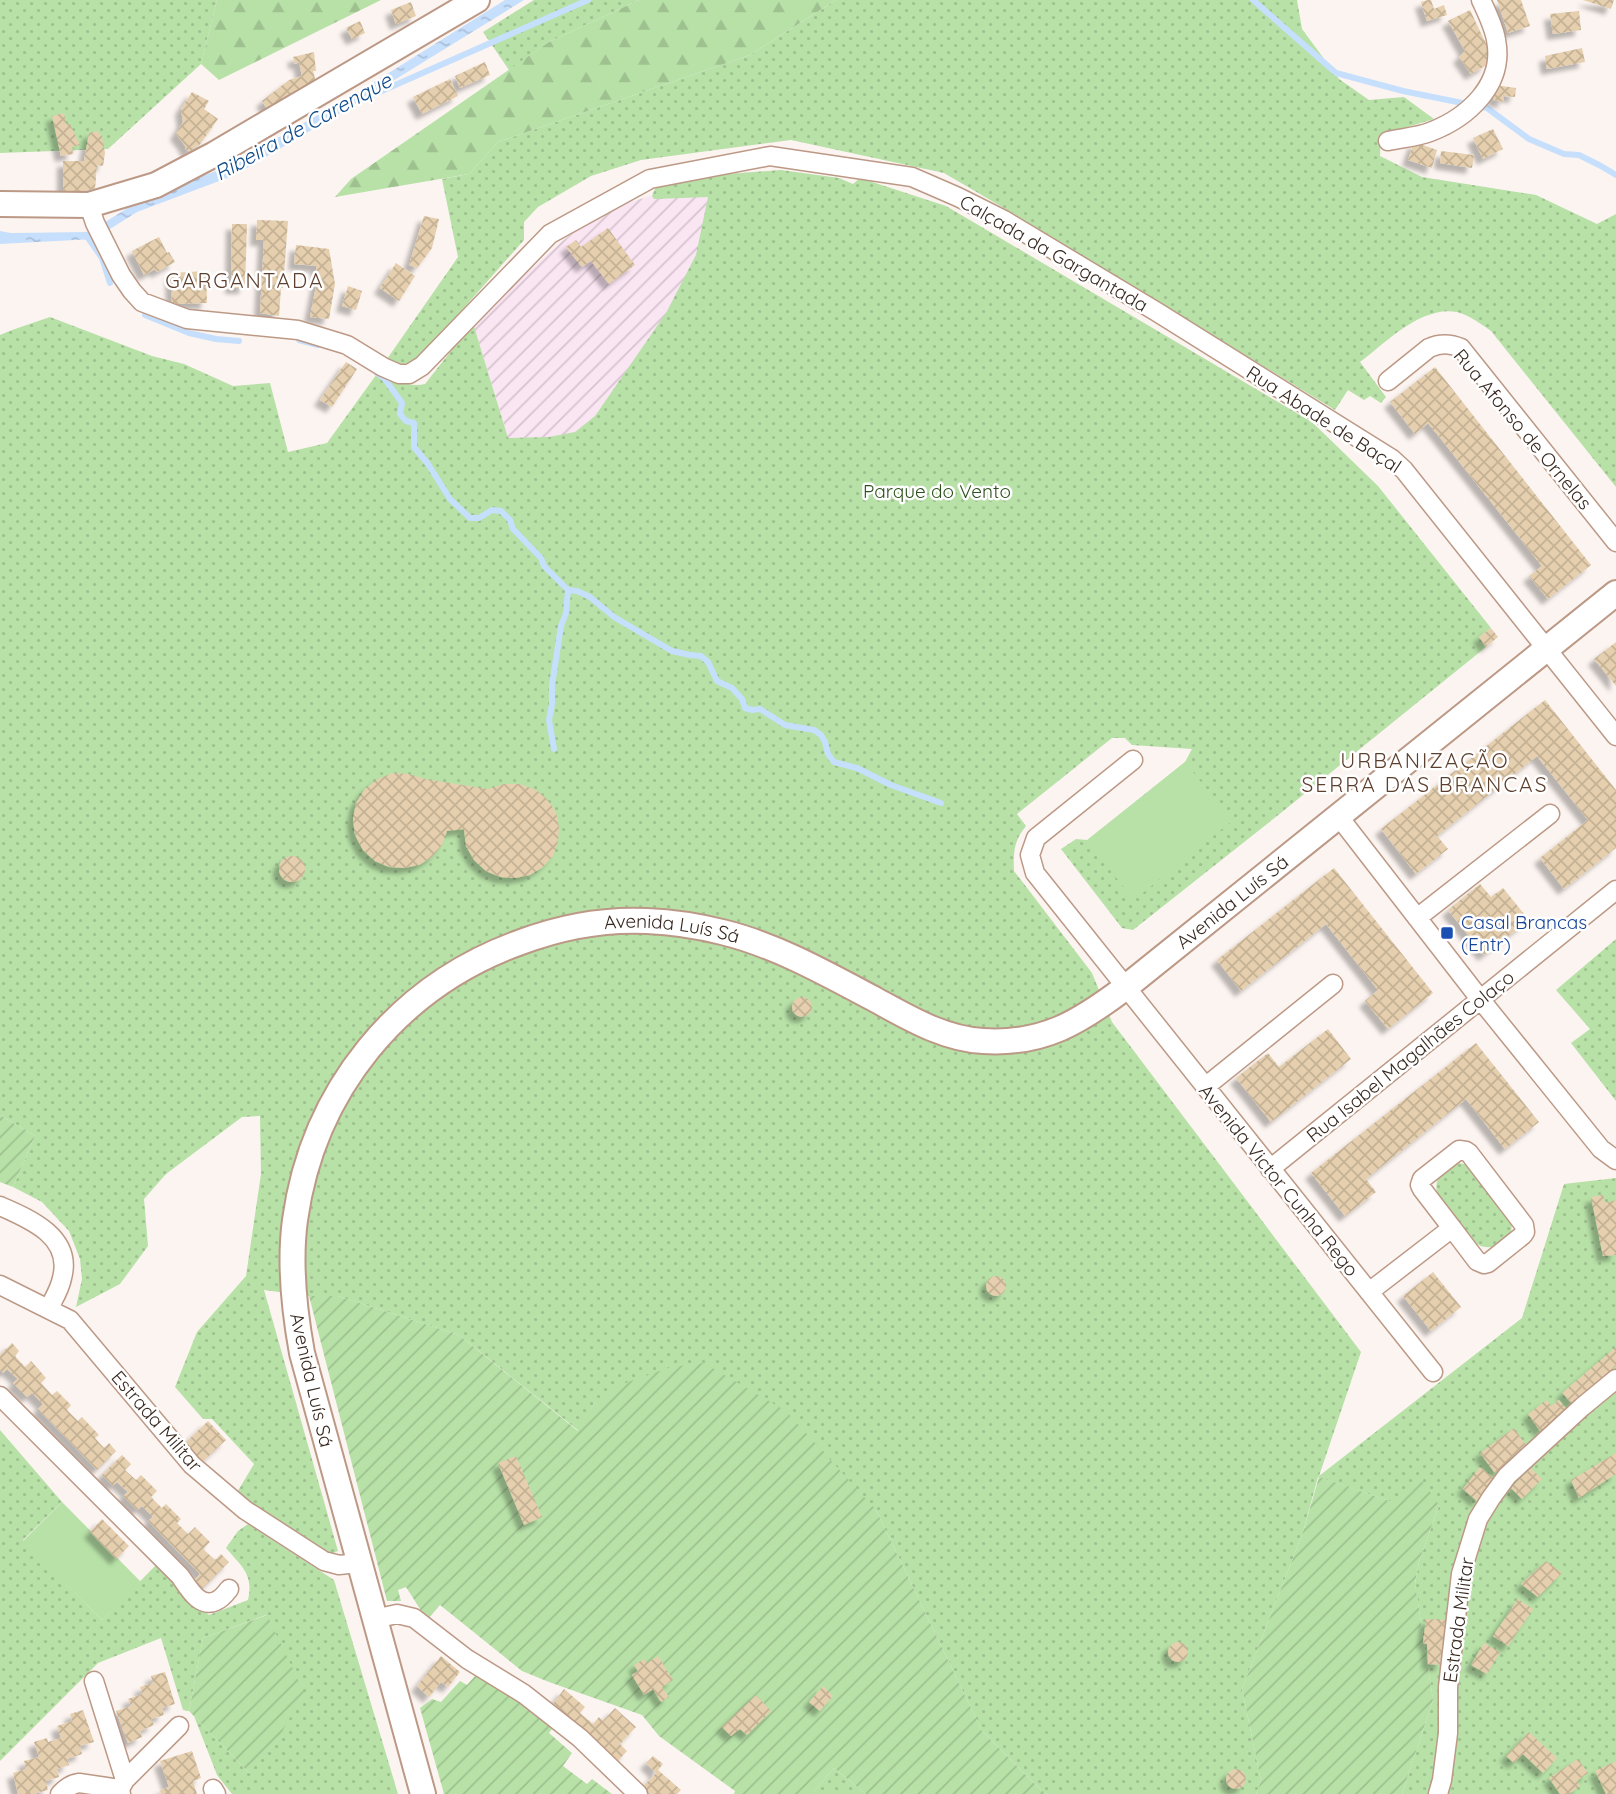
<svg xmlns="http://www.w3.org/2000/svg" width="1616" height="1794" font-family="Quicksand,sans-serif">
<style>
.industrial{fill:url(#industrial-furrows)}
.grass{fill:url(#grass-dots)}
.forest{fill:url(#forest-firs)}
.garden{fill:url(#garden-furrows)}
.pitch{fill:#b7e1a7}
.water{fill:url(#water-ripples)}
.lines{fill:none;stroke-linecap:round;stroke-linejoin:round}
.stream{stroke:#c6dffd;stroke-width:6}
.building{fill:url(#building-cross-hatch);filter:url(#shadow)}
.street-casing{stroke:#bc9986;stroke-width:21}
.secondary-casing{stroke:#bc9986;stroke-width:28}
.street{stroke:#fff;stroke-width:18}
.secondary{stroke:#fff;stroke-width:24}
.transit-dot{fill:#1a4fb4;stroke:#fff;stroke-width:2.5}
.labels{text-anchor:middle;stroke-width:5;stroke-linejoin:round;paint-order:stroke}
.street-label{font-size:19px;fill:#372921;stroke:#fff}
.park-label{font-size:19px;fill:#2c511b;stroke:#fff}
.transit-label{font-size:19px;fill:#164399;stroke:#fff;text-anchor:start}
.water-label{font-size:21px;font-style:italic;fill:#0e4b8c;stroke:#fff}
.neighbourhood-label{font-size:21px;letter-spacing:2px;fill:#5d3f2e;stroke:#fff}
</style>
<defs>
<pattern id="industrial-furrows" width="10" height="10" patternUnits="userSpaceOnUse" patternTransform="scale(1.75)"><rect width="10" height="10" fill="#fae5f3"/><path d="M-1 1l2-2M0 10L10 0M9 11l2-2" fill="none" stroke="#d7c4d0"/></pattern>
<pattern id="grass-dots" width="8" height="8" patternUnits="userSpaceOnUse" patternTransform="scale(1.75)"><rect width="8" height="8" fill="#b7e1a7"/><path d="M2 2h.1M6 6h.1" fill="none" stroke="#9ec18f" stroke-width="1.8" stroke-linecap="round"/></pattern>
<pattern id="forest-firs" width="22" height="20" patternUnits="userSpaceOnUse" patternTransform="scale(1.75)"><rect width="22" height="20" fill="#b7e1a7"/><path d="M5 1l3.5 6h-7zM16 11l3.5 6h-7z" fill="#9ec18f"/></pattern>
<pattern id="garden-furrows" width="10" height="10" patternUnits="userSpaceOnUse" patternTransform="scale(1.75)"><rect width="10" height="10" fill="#b7e1a7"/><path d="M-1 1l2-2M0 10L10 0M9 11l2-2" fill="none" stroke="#9ec18f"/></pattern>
<pattern id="water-ripples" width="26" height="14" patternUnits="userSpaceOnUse" patternTransform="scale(1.75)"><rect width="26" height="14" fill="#c6dffd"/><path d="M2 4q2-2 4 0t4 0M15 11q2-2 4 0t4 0" fill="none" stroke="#abbfd9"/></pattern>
<pattern id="building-cross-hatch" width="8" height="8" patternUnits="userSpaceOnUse" patternTransform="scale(1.75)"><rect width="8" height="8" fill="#e5cfae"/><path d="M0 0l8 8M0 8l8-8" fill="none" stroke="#c5b295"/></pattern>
<filter id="shadow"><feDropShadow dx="-6" dy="6" stdDeviation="2" flood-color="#0004"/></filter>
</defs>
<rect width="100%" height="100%" fill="#fcf4f0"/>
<path class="industrial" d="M781,170L773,264L664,479L508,438L473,323L562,241L606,209L651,196L655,189L715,175Z"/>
<path class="grass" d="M0,0H217L201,64L108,149L0,153Z
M534,0H639L549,42L509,70L483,32Z
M836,0H1297L1302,29L1339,79L1369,100L1404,97L1434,119L1381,135L1380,156L1422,177L1536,195L1597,224L1616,214V487L1491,331C1481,324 1469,315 1457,312C1422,305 1386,342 1360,362L1386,397L1381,403L1370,396L1364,400L1348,390L1335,410L1009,211L944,173L791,140L641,160L591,176L538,207L524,222V240L416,362L402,364L387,359L458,257L442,179L469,174L498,142L750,55Z
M781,170L839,178L853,184L860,178L946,206L1312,422L1378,486L1491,628L1479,637L1486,647L1282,812L1133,930L1122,928L1061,849L1076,839L1087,840L1185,762L1192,749L1132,745L1125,738H1112L1017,814L1026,826C1014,840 1013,853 1014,871L1092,973L1112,1022L1361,1352L1319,1476L1522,1318L1564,1184L1616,1178V1794H1402L1433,1700L1415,1584L1419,1562L1439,1505L1392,1502L1318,1477L1303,1532L1242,1689L1261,1781L1256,1794H1047L1040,1789L982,1731L876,1510L595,1402L579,1431L459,1335L338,1296H309L264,1290L338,1551L328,1555L236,1494L254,1464L212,1419H203L175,1387L197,1332L246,1276L261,1174L260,1116L242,1117L166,1174L144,1199L148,1246L120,1284L76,1307L82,1279L80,1259L69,1231L42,1202L13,1187L35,1136L0,1115V335L12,330L50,317L152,356L184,364L233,386L270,383L288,452L327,443L379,371C393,379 408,388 425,384L473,323L508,438L549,437L575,432L595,416L666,313L696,255L708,197L654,199L652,196L655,189L661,185L715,175Z
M1616,939V1101L1571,1043L1590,1029L1556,990Z
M1457,1163L1471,1165L1512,1217C1512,1224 1512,1234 1508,1239C1501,1247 1486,1250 1477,1244C1470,1240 1464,1230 1459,1223C1448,1209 1425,1190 1443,1172C1448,1168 1450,1165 1457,1163Z
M0,1430L62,1502L23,1540L102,1620L157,1564L209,1615L248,1600C254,1574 241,1566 226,1548L238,1531L248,1524L334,1580L398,1794H232L217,1775L194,1716L249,1773L285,1654L266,1615L203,1638L189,1711L183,1710L161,1638L98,1663L0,1761Z
M834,1768L866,1794H812Z"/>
<path class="forest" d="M217,0H381L219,80L201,64Z
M639,0H836L750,55L498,142L469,174L335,197L351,179L549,42Z"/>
<path class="garden" d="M0,1115L35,1136L13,1187L0,1182Z
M309,1296H338L459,1335L578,1431L595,1402L614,1387L671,1367L704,1363L786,1411L876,1510L982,1731L1040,1789L1047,1794H866L834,1768L812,1794H734L735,1791L659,1736L642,1715L549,1682L522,1671L440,1605L427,1620L406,1587L398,1590L401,1601H387Z
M1319,1477L1392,1502L1420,1478L1439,1505L1419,1562L1415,1583L1433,1700L1402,1794H1256L1261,1781L1242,1689L1303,1532Z
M267,1615L304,1692L277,1741L249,1773L189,1711L203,1638Z
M475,1676L519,1696L555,1725L549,1733L572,1753L563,1766L587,1784L592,1779L612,1794H444L420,1708L432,1699L441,1702L460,1681L467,1685Z"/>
<path class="pitch" d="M1185,762L1232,821L1134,900L1087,841Z
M62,1502L141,1582L102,1620L23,1541Z"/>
<path class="water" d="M505,0H524L349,108L235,175L137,212L94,239L0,244V231L11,233L89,232L134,204L228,166L360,91Z"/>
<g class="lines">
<path class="stream" d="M1253,0L1336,73L1403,91L1487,108L1529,139L1564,154L1579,155L1601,166L1616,175
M359,101L588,0
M86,235L102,258L110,283
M145,315L189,333L216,339L239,341
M299,340L318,345
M377,373L384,378L402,403L400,414L406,421L414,423V447L428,464L450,499L470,518H479L492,510L501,511L510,520L513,529L541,558L544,566L568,590L577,591L590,597L614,617L672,651L690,655L701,656L708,662L717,681L732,688L742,699L745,708L752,710L760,709L785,725L814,730L821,735L825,742L828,754L834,762L857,768L891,785L941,803
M554,749L549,720L552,704V685L561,626L566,613L568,590"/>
</g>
<path class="building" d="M1428,0H1431L1434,9L1444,5L1447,15L1427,21L1421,2Z
M1497,0H1521L1530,26L1508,33Z
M1583,0H1614L1611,9Z
M411,2L416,16L396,24L391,10Z
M1470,10L1489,50L1485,66L1471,74L1459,57L1465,51L1448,21Z
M1579,11L1581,30L1553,34L1550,14Z
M360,21L365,33L352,39L346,28Z
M1582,48L1585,62L1547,69L1545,56Z
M314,52L316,71H313L317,86L269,112L262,101L289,80L302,76L299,62L295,64L293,57Z
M485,62L490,75L460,88L455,76Z
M450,79L458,96L422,114L413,97Z
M1495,85L1516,88L1515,97L1504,96V102L1493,100Z
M192,92L209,101L204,109L218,119L198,147L196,145L191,152L185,149L186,147L176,134L183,122L181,109Z
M64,113L66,124H70L80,145L72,147L73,154L61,156L52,116Z
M1493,129L1503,149L1483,159L1473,138Z
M97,131L102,136L105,153L103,166L97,165L95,189L63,194V161H84L89,133Z
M1414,142L1437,150L1432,168L1408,160Z
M1441,151L1474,155L1472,168L1440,163Z
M424,216L439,219L432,248L417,268L409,265Z
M257,220L288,221L283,288H281L279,316L260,313L264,240H256Z
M232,224H247L245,288H231Z
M608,228L635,265L609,284L591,261L582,267L566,247L576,240L581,247Z
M159,237L167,253L169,252L175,262L157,272L155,269L144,275L132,251Z
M296,245L329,249L335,284L329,319L310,317L318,276L316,266L294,264Z
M396,263L415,276L399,301L380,288Z
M206,271L207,303L172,304L171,273Z
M348,286L362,291L356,310L342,306Z
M346,362L357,369L332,407L320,400Z
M1435,367L1591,565L1548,599L1529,576L1542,566L1441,439L1428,423L1415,434L1390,402Z
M1491,628L1498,637L1486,647L1479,637Z
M1616,642V686L1594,659Z
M1545,700L1616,790V848L1564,889L1540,858L1588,820L1537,756L1437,836L1448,849L1416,874L1381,829Z
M393,773L409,774L425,779L488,789L504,784H520L536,790L547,799L556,812L559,827L558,842L553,856L543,867L530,875L515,878L500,877L486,871L474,860L466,846L464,829L447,831L442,845L432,857L419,865L404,868L389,867L375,861L363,850L355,835L353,819L356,803L365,789L378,779Z
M279 869a13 13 0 1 1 26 0a13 13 0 1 1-26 0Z
M1334,868L1433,993L1388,1029L1365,1001L1378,990L1326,924L1241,991L1217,960Z
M1480,884L1491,897L1503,888L1529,920L1484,955L1448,910Z
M792 1007a10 10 0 1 1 20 0a10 10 0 1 1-20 0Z
M1328,1029L1351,1059L1271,1122L1236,1078L1268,1053L1279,1067Z
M1476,1043L1539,1122L1505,1149L1466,1099L1366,1179L1376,1192L1345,1216L1311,1173Z
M1603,1195L1605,1203L1616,1200V1255L1603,1256L1591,1197Z
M1433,1272L1461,1307L1431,1331L1403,1296Z
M986 1286a10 10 0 1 1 20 0a10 10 0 1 1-20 0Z
M12,1343L19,1351L15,1356L25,1367L31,1361L46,1378L41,1383L52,1395L57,1391L71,1405L67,1410L78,1421L82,1417L99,1435L95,1438L104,1448L109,1443L116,1451L97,1470L38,1409L43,1404L32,1393L27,1397L13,1383L18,1379L7,1369L3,1373L0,1370V1355Z
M1616,1347V1366L1572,1404L1562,1393Z
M1547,1400L1551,1406L1559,1400L1568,1411L1540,1431L1528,1414Z
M208,1421L226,1440L201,1463L184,1444Z
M1514,1428L1528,1448L1495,1473L1480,1453Z
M1616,1453V1474L1579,1498L1571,1480Z
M122,1455L131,1464L125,1470L136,1480L141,1475L157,1491L151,1497L162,1508L166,1504L181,1519L177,1523L188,1534L195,1527L210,1542L203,1549L215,1560L221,1554L229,1562L200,1591L192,1583L200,1574L148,1521L153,1517L142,1506L137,1510L123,1496L128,1492L117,1482L113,1486L102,1475Z
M516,1456L542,1517L524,1525L498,1463Z
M1480,1467L1495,1479L1477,1501L1463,1489Z
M1531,1468L1542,1479L1522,1499L1511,1488Z
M102,1519L129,1546L116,1559L90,1532Z
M1546,1561L1562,1573L1538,1597L1521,1584Z
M1518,1599L1533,1609L1508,1646L1493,1636Z
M1426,1619L1447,1620L1441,1665L1428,1664L1427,1644L1423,1643Z
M1168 1652a10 10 0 1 1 20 0a10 10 0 1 1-20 0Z
M1484,1643L1500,1652L1487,1674L1471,1665Z
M441,1656L460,1672L448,1687L441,1682L429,1697L417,1686Z
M658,1656L673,1680L662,1687L669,1697L661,1702L653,1689L644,1695L632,1675L638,1671L634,1665L644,1659L647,1663Z
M165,1672L175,1704L162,1708L164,1715L151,1719L154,1725L140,1731L142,1737L128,1743L116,1711L131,1706L128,1699L142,1694L140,1687L153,1683L151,1676Z
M823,1686L833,1696L820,1711L809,1702Z
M564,1689L585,1707L580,1713L593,1724L599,1717L603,1721L615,1708L636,1727L620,1744L627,1751L614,1765L550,1708Z
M756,1695L771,1711L747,1735L740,1729L731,1736L722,1727Z
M83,1710L94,1742L80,1746L82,1754L67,1759L69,1765L57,1769L59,1777L46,1781L48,1790L33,1794H18L13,1773L26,1769L24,1761L39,1757L34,1742L47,1738L48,1742L61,1738L57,1726L72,1721L70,1714Z
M1529,1732L1557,1758L1543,1773L1523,1754L1514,1763L1506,1756Z
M192,1751L201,1778L193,1781L197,1794H161L160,1790L169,1787L160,1761Z
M653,1756L663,1764L658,1770L681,1790L677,1794H650L643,1787L656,1773L646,1763Z
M1578,1759L1588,1773L1577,1781L1580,1786L1569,1794H1560L1549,1778Z
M1616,1761V1794H1606L1595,1771Z
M1226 1779a10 10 0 1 1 20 0a10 10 0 1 1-20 0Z"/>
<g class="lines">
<g class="street-casing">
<path id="street" d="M1388,141C1401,138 1417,137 1430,132C1467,118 1505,85 1496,40C1494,27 1487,13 1481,0
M89,205L95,223L121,275L132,291L142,302L187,319L298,330L347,345L383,367L399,374H409L422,366L550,234L650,179L770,156L912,177L958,197L1004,220L1157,312L1392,459L1404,470L1616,736
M1388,381L1429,348C1440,343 1449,343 1461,348L1616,542
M1133,760L1036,838L1030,855L1035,873L1433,1372
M1339,817L1480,999L1601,1149L1616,1160
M1417,918L1550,814
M1205,1087L1333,984
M1270,1169L1616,890
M0,1206C30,1219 73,1237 62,1278C60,1289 54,1298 49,1308
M0,1285L70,1320L192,1465L245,1510L324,1561L339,1565L349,1564L358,1561
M1369,1292L1452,1228L1477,1261L1484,1264L1488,1263L1523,1235L1525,1232L1524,1225L1469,1153L1466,1151L1459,1150L1422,1179L1420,1185L1422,1189L1452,1228
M0,1396L180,1576C188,1587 199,1609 216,1601C221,1599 226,1593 229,1589
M374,1619L397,1614L414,1618L467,1659L524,1694L580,1738L638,1794
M94,1681L125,1780
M213,1789L216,1794
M60,1794C66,1788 71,1784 79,1783L120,1789
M121,1794L120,1789L125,1780L179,1726
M1438,1794L1442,1780L1448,1733V1687L1461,1574L1478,1519L1491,1498L1507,1476L1582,1407L1616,1379"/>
</g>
<g class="secondary-casing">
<g id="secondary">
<path d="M0,204L89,205L156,185L213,155L477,0"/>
<path id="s1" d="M423,1794L302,1353C294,1309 289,1264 295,1220C313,1090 398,986 521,942C561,927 605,919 647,921C672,922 698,926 722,932C776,945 827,974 876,1000C909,1018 944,1039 983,1041C1043,1045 1080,1022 1126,987L1616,593"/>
</g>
</g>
<use href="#street" class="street"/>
<use href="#secondary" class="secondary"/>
</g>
<rect class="transit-dot" x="1440" y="926" width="14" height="14" rx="3.5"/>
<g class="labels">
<g class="street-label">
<text transform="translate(1054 253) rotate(30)" y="7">Calçada da Gargantada</text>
<text transform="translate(1324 419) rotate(33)" y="7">Rua Abade de Baçal</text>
<text transform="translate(1523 429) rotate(50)" y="7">Rua Afonso de Ornelas</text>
<text dy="7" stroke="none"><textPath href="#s1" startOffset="1750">Avenida Luís Sá</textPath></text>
<text dy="7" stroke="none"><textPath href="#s1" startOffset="1122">Avenida Luís Sá</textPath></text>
<text transform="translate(1410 1056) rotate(-39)" y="7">Rua Isabel Magalhães Colaço</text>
<text transform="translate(1279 1180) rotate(51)" y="7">Avenida Victor Cunha Rego</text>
<text transform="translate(312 1380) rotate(77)" y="7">Avenida Luís Sá</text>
<text transform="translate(157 1421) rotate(49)" y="7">Estrada Militar</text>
<text transform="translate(1458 1620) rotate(-82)" y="7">Estrada Militar</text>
</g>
<g class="park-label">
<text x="937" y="498">Parque do Vento</text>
</g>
<g class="transit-label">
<text x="1461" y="929">Casal Brancas<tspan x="1461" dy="22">(Entr)</tspan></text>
</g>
<g class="water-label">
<text transform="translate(303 127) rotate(-29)" y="7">Ribeira de Carenque</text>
</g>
<g class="neighbourhood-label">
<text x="245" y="288">GARGANTADA</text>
<text x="1425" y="768">URBANIZAÇÃO<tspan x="1425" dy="24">SERRA DAS BRANCAS</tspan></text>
</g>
</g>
</svg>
